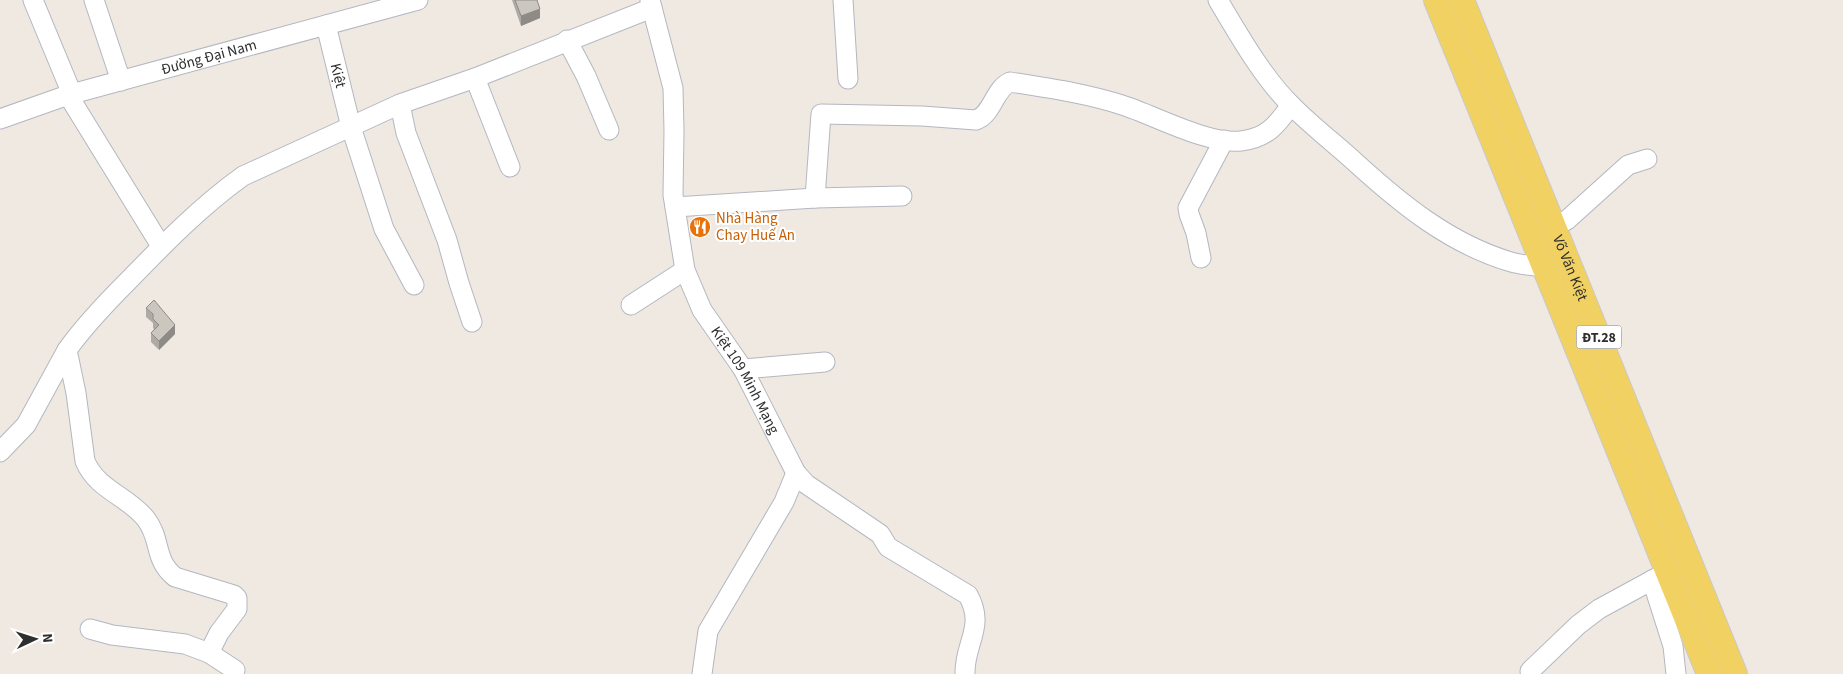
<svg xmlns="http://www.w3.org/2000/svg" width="1843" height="674" font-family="'Source Sans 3',sans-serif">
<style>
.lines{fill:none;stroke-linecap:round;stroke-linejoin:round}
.minor-casing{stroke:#b4b7c1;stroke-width:21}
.major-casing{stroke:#c9c9c9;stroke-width:26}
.minor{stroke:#fff;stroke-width:19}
.major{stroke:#f2d163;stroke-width:24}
.wall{fill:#afaba4}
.shaded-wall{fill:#8e8b86}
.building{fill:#cbc7bf;stroke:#8e8b86}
.labels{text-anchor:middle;stroke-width:4;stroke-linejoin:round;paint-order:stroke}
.shield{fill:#fff;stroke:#6d6d6d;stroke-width:1}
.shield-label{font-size:14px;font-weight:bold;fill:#2e2e2e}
.street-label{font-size:15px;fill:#2e2e2e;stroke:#fff}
.food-label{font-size:15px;fill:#c56008;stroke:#fff;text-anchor:start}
</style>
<rect width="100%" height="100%" fill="#efe9e1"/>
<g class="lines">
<g class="minor-casing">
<g id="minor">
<path d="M33,0L72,94"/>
<path d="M94,0L121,81"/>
<path id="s1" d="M650,0L673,88L674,131L673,195L685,270L702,310L743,369L796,473L806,484L880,534L888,547L968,595C986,627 964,643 965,674"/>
<path d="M843,0L848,79"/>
<path d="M1218,0C1239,35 1263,78 1292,106C1312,126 1334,143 1355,162C1401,204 1450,244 1511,262C1521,265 1533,266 1544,267"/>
<path id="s2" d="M326,25L351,127L384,229L414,285"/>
<path d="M567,40L586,76L609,130"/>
<path d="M475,78L510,167"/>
<path d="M68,95L161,246"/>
<path d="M400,104L406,133L447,240L459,283L472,322"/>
<path id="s3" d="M0,119L68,95L418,0"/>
<path d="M815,198L821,114L922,116L976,120C993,114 994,89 1010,82C1047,88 1085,93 1122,105C1154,115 1208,145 1241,141C1267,138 1277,125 1291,105"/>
<path d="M675,207L815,198L902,196"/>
<path d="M1554,227L1567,220L1628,165L1647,159"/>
<path d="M1201,258L1196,233L1189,214L1188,208L1224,140"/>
<path d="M631,305L685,270"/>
<path d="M743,369L825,362"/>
<path d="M0,452L26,425L67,350"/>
<path d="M1652,580L1673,646L1676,674"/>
<path d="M90,629L112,635L185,644L209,653"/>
<path d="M235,670L209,653L219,633L237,609V598L234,595L175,577C153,559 162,540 146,519C128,496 97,490 85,461L76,393L67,350C85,325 106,303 128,281C164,244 201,206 243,176L400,104L475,78L652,8"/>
<path d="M1530,671L1578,625L1599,609L1667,572"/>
<path d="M702,674L708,631L784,502L796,473"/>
</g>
</g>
<g class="major-casing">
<g id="major">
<path d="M1436,0L1709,674"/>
<path id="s4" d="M1462,0L1735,674"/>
</g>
</g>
<use href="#minor" class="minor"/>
<use href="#major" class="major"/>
</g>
<path class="wall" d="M512,0H537L540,18L521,26Z
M146,308L175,334L159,350L151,342V333L154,329L153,328V323L146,317Z"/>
<path class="shaded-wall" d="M540,9V18L521,26V16Z
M175,325V334L159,350V341Z"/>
<path class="building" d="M515,0H537L540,9L521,16Z
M154,300L175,325L159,341L151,333L159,325L153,319V314L146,308Z"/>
<defs>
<g id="restaurant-disc" transform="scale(1.125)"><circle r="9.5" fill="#e8710a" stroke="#fff"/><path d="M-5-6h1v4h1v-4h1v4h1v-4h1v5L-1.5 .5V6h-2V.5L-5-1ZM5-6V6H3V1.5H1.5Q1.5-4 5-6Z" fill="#fff"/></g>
</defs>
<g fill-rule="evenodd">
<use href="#restaurant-disc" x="700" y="227"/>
</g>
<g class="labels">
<rect class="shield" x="1576.5" y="325.5" width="45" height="23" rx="4"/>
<g class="shield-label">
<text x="1599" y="342">ĐT.28</text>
</g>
<g class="street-label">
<text dy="5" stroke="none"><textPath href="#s3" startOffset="218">Đường Đại Nam</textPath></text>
<text dy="5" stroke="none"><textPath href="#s2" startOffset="52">Kiệt</textPath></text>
<text dy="5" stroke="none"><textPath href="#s4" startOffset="289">Võ Văn Kiệt</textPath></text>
<text dy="5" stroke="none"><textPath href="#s1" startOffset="400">Kiệt 109 Minh Mạng</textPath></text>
</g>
<g class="food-label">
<text x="716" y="223">Nhà Hàng<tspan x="716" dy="17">Chay Huế An</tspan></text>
</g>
</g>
<g transform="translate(35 639) rotate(86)" stroke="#ffffff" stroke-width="4" paint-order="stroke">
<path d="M0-4L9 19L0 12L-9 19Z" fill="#2e2e2e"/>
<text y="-8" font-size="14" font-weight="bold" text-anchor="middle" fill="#2e2e2e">N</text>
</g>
</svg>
